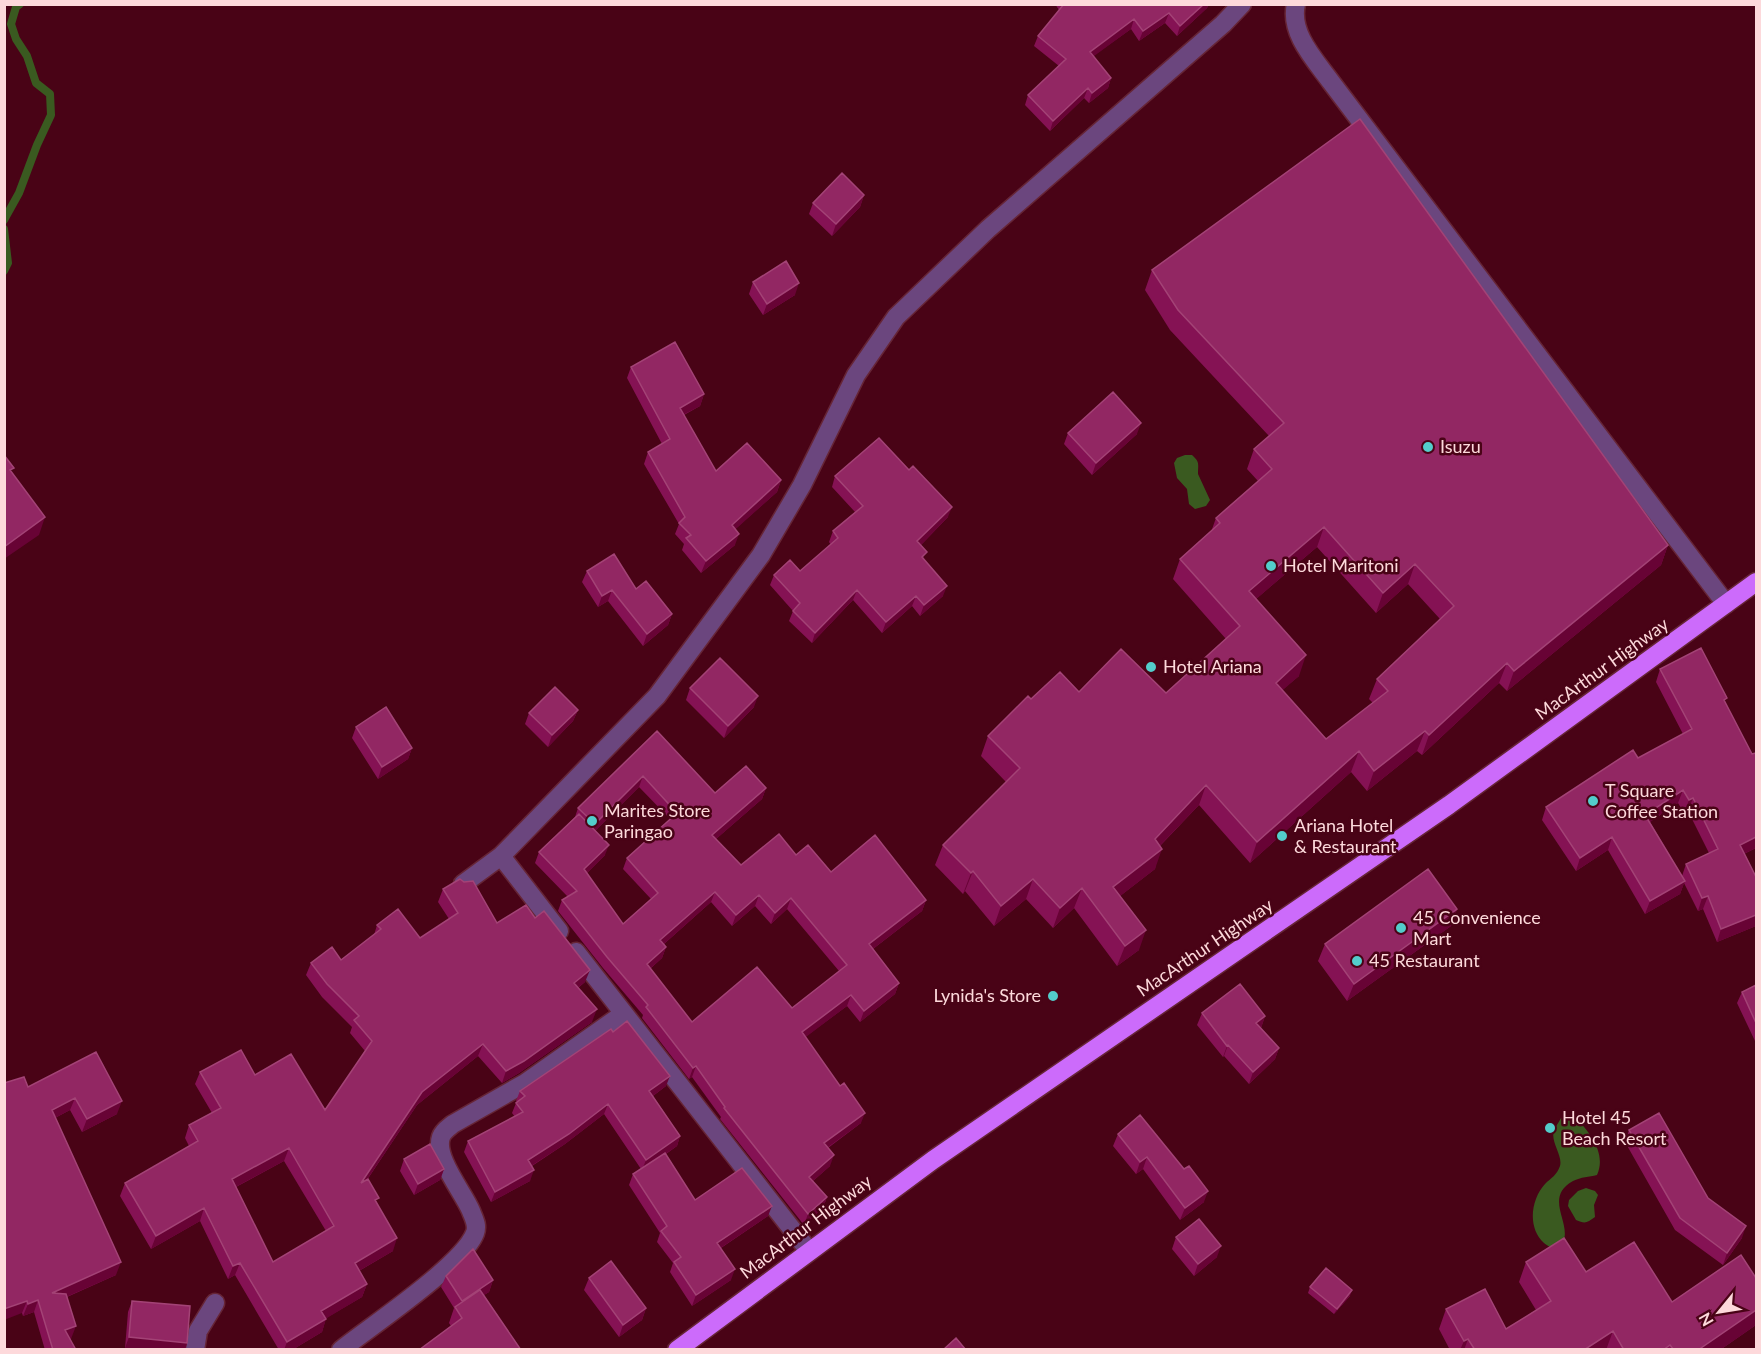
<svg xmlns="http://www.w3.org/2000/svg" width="1761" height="1354" font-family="Lato,sans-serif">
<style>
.water{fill:#3a5a20}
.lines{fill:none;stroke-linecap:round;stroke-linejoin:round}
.stream{stroke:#3a5a20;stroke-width:8}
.minor-casing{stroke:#662536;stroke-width:21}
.highway-casing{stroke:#662536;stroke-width:21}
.minor{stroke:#6b467e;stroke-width:18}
.highway{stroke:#cc6bfb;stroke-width:18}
.wall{fill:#851254;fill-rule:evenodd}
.shaded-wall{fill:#680335}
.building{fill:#922763;stroke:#a34376;stroke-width:1.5;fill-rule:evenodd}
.poi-dot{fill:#53cdcb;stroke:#490316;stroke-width:2}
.labels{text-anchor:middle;stroke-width:5;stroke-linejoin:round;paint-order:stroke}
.poi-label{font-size:18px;fill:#fdd9db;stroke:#490316;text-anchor:start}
.street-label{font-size:18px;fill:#fdd9db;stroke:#490316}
</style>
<rect width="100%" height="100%" fill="#490316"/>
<path class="water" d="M1185,455H1192C1200,462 1198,464 1198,474L1210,500L1206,506L1195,509L1189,504L1187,489L1177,478L1174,463L1177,458Z
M1574,1116C1589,1131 1607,1153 1597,1175C1589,1177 1581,1177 1573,1181C1539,1200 1581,1230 1557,1249C1553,1248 1547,1246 1544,1243C1527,1228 1531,1199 1545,1184C1551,1178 1557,1175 1560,1166C1563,1155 1550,1142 1554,1130C1556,1126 1559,1122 1561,1118Z
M1586,1188L1595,1191L1598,1195L1594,1205L1595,1217C1587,1223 1585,1224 1576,1220L1568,1206L1569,1200L1578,1191Z"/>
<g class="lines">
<path class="stream" d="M4,220L19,193L37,145L51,115L50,94L36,83L27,56L16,39L11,24L16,7L20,4
M4,229L8,263L4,271"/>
<g class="minor-casing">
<path id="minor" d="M1296,4C1289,33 1315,60 1331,82L1726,604
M501,856L559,931
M463,884L501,856L657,696L761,555L802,485L856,375L896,317L988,229L1223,24L1242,4
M576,952L809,1251
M195,1350L198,1331L215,1303
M341,1350C371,1326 463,1265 475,1233C478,1225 474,1219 471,1211C463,1192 434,1157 441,1137C443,1131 448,1128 453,1124L525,1083L623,1014"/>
</g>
<g class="highway-casing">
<path id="highway" d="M677,1350L933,1160L1449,805L1756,582"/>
</g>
<use href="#minor" class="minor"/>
<use href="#highway" class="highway"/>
</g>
<path class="wall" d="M1055,4H1209L1207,8L1177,36L1165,23L1139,41L1131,29L1093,56L1111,78L1108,88L1089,103L1084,98L1050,131L1025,105L1028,95L1059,66L1034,46L1038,36L1059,10Z
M864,195L860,207L832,236L809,214L813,203Z
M1152,270L1668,545L1661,565L1507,691L1499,683L1422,755L1417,751L1367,791L1351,772L1250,863L1199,805L1160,846L1155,869L1120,896L1139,950L1117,966L1074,908L1053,928L1026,899L994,926L965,891L963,894L935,865L943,845L1006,782L981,756L988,736L1031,699L1079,692L1166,693L1226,639L1173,579L1180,559L1211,532L1216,518L1258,481L1247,469L1254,449L1269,436L1170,330L1145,290ZM1317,547L1376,613L1408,584L1440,619L1377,679L1369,699L1373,703L1326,739L1282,690L1299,676L1256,599Z
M753,282L795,295L763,315L749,294Z
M631,367L704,394L700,406L684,415L716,471L781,480L777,492L735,529V545L701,573L682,550L684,544L675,534L679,524L644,464L648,452L662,444L627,378Z
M1068,433L1137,434L1092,475L1064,444Z
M835,476L948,517L921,545L924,560L943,596L920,616L912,606L882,633L853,600L812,643L789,621L793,611L770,585L774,575L800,571L831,545L829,542L833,531L855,512L832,487Z
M587,571L636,589L672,614L668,625L643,646L608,601L598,607L582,582Z
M1660,669L1725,703L1756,848L1744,854L1756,877V926L1717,942L1703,909L1698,911L1684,883L1680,894L1645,914L1608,850L1576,871L1542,820L1546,807L1683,734L1656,682ZM1678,803L1684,813L1688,811L1709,853L1686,864L1682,876L1650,822Z
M690,688L754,707L724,738L686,700Z
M578,710L573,721L548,747L525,724L529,713Z
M356,727L412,748L408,759L378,779L352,738Z
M657,731L715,793L766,788L762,799L716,839L741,865L796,855L831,872L926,900L922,911L873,949L899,983L895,994L860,1022L847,1006L805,1037L861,1123L828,1148L830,1166L813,1181L827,1197L823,1208L804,1225L720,1119L721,1117L692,1077L689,1079L642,1018L643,1015L603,968L558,911L562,900L568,897L535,863L539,852L575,817L578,808ZM639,787L670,819L627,858L623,869L651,899L623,924L587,873L605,855L595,831ZM711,902L732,926L755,906L771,924L787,909L839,971L792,1008L692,1022L650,969L662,958L666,947L664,944Z
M443,889L497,923L535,918L585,982L578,988L592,1022L519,1073L502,1083L478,1056L417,1105L367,1180L377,1203L393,1251L359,1271L367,1284L362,1297L326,1318L322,1332L292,1350H279L235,1275L228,1279L200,1221L151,1249L120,1196L125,1183L189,1146L185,1138L189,1125L212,1113L195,1084L200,1072L255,1075L325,1110L365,1051L350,1033L352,1027L322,997L306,975L311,963L341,960L374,935L377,925L420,938L449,919L438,902ZM284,1161L326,1231L273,1262L236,1187Z
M1457,909L1451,926L1347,1001L1318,961L1325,944Z
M1756,985V1040L1755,1041L1737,1003L1742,992Z
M1202,1013L1265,1016L1261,1028L1279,1048L1275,1059L1249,1084L1224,1056L1223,1057L1197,1025Z
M96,1052L117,1114L82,1132L70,1110L55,1118L116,1275L67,1297L71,1339H70L76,1350H45L34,1312L23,1316L22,1313L28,1087Z
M666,1086L653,1096L680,1136L677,1146L666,1154L695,1200L768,1216L721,1248L731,1280L692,1306L670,1272L673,1263L657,1242L660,1233L629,1185L633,1174L641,1169L604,1114L565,1144L532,1166L530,1181L491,1202L464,1152L468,1141L515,1117L512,1113L516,1103L517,1102L516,1101L520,1091Z
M1629,1130L1708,1198L1742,1238L1723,1265L1675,1230L1625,1142Z
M1118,1134L1204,1202L1180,1220L1143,1169L1136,1174L1113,1146Z
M404,1159L444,1169L440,1180L414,1195L400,1171Z
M1176,1237L1217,1257L1194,1276L1172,1249Z
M1526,1262L1586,1272L1672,1302L1756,1325L1720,1350H1450L1439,1329L1446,1309L1506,1329L1536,1310L1519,1282Z
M446,1276L493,1280L489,1292L484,1295L521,1350L451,1326L449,1323L454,1308L441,1287Z
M589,1278L646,1308L642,1320L619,1337L584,1290Z
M1310,1287L1350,1296L1334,1314L1308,1293Z
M132,1301L187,1343L185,1350H136L125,1348L128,1312Z"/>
<path class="shaded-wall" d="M1204,4H1209L1207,8L1177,36L1180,26Z
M1169,13L1165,23L1139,41L1143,31Z
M1134,19L1131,29L1086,62L1090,52Z
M1111,78L1108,88L1089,103L1092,93Z
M1088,88L1084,98L1050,131L1053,121Z
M864,195L860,207L832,236L836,224Z
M799,283L795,295L763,315L767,304Z
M704,394L700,406L675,419L680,408Z
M1141,423L1137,434L1092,475L1096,463Z
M781,480L777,492L727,537L732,525Z
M952,507L948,517L914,552L917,541Z
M45,517L39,535L4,559V547Z
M1324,527L1317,547L1242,611L1249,591Z
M739,534L735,545L701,573L706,561Z
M1668,545L1661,565L1507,691L1514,671Z
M1415,564L1408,584L1376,613L1383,593Z
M947,586L943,596L920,616L924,605Z
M612,590L608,601L598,607L602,596Z
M857,590L853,600L812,643L815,633Z
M916,596L912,606L882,633L886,622Z
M672,614L668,625L643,646L647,634Z
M1306,655L1299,676L1268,703L1276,683Z
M1507,663L1499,683L1422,755L1429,735Z
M758,696L754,707L724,738L728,726Z
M578,710L573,721L548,747L552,735Z
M1425,731L1417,751L1367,791L1374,771Z
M412,748L408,759L378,779L382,767Z
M1359,751L1351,772L1250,863L1257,842Z
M643,776L639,787L591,835L595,824Z
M1206,785L1199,805L1147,859L1155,839Z
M766,788L762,799L708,846L712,835Z
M1683,790L1678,803L1641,828L1645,815Z
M1693,798L1688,811L1684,813L1689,800Z
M1612,837L1608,850L1576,871L1580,858Z
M1756,837V848L1735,858L1740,845Z
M609,845L605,855L580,880L584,869Z
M1162,849L1155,869L1106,907L1113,887Z
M973,871L965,891L963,894L971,873Z
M1033,879L1026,899L994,926L1001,906Z
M1685,881L1680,894L1645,914L1650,901Z
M1082,888L1074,908L1053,928L1060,908Z
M715,892L711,902L656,951L660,940Z
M759,895L755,906L732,926L736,915Z
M1708,896L1703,909L1698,911L1702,898Z
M791,898L787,909L771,924L775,913Z
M926,900L922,911L865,955L869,944Z
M1457,909L1451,926L1347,1001L1354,984Z
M1756,915V926L1717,942L1721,929Z
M1146,930L1139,950L1117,966L1125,946Z
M666,947L662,958L643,975L647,964Z
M590,970L585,982L569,995L574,983Z
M899,983L895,994L860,1022L864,1011Z
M851,995L847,1006L798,1043L802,1032Z
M597,1009L592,1022L519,1073L502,1083L506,1071Z
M1265,1016L1261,1028L1256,1023Z
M483,1044L478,1056L417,1105L356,1196L361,1183L422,1092Z
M1228,1045L1224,1056L1223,1057L1227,1046Z
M1279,1048L1275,1059L1249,1084L1253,1072Z
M696,1066L692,1077L689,1079L693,1068Z
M670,1076L666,1086L646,1101L649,1091Z
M75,1098L70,1110L47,1122L52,1110Z
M122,1101L117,1114L82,1132L87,1119Z
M608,1104L604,1114L565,1144L525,1170L528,1160Z
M865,1113L861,1123L820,1153L824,1143Z
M680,1136L677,1146L642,1170L646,1160Z
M289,1148L284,1161L228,1191L232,1179Z
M834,1155L830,1166L805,1188L809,1177Z
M1147,1157L1143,1169L1136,1174L1140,1162Z
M444,1169L440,1180L414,1195L418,1184Z
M534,1170L530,1181L491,1202L495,1192Z
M1208,1191L1204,1202L1180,1220L1185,1208Z
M827,1197L823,1208L804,1225L808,1214Z
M772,1206L768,1216L713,1253L717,1243Z
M204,1208L200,1221L151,1249L156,1236Z
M1746,1226L1742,1238L1723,1265L1727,1253Z
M397,1238L393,1251L350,1276L355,1263Z
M1221,1246L1217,1257L1194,1276L1198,1264Z
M121,1262L116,1275L48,1305L52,1293Z
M240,1263L235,1275L228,1279L233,1266Z
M735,1269L731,1280L692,1306L696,1295Z
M493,1280L489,1292L457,1312L462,1301Z
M367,1284L362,1297L317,1324L321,1311Z
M1352,1290L1350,1296L1334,1314L1337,1309Z
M38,1300L34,1312L23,1316L28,1304Z
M27,1301L22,1313L4,1320V1309Z
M646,1308L642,1320L619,1337L623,1325Z
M1756,1310V1325L1720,1350H1698Z
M326,1319L322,1332L292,1350H284L287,1342Z
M76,1326L71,1339L60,1342L65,1330Z
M1613,1331L1606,1350H1584Z
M129,1337L187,1343L185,1350H136L125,1348Z
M1468,1339L1464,1350H1460L1464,1341Z"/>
<path class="building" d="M1064,4H1204L1180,26L1169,13L1143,31L1134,19L1090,52L1111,78L1092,93L1088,88L1053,121L1028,95L1066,59L1038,36Z
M1360,119L1668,545L1514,671L1507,663L1429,735L1425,731L1374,771L1359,751L1257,842L1206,785L1155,839L1162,849L1113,887L1146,930L1125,946L1082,888L1060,908L1033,879L1001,906L973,871L971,873L943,845L1020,768L988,736L1028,696L1031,699L1060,672L1079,692L1121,649L1166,693L1240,626L1180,559L1220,523L1216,518L1272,469L1254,449L1284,423L1178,310L1152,270ZM1324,527L1383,593L1415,564L1454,606L1377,679L1388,691L1326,739L1276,683L1306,655L1249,591Z
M842,173L864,195L836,224L813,203Z
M786,261L799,283L767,304L753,282Z
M675,342L704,394L680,408L716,471L747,443L781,480L732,525L739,534L706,561L686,538L691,535L679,523L685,517L648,452L670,439L631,367Z
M1113,392L1141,423L1096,463L1068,433Z
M879,438L909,470L913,466L952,507L917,541L927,552L922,557L947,586L924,605L916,596L886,622L857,590L815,633L793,611L800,603L774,575L790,560L800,571L838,538L833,531L863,506L835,476Z
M4,455L14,468L10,470L45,517L4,547Z
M614,554L636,589L646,581L672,614L647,634L612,590L602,596L587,571Z
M1701,648L1727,698L1724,700L1752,754L1756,753V837L1740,845L1756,877V915L1721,929L1708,896L1702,898L1686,864L1718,849L1693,798L1689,800L1683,790L1645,815L1685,881L1650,901L1612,837L1580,858L1546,807L1633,750L1638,758L1692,729L1660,669Z
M720,658L758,696L728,726L690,688Z
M555,687L578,710L552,735L529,713Z
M386,707L412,748L382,767L356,727Z
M657,731L715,793L746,766L766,788L712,835L741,865L779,834L796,855L808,845L831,872L875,835L926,900L869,944L899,983L864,1011L851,995L802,1032L840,1086L844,1083L865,1113L824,1143L834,1155L809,1177L827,1197L808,1214L724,1108L725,1107L696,1066L693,1068L646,1007L648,1005L607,957L562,900L577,891L539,852L579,814L609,845L584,869L623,924L658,893L627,858L677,813L643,776L595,824L578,808ZM715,892L736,915L759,895L775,913L791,898L847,965L792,1008L757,967L692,1022L647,964L666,947L660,940Z
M1428,869L1457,909L1354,984L1325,944Z
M460,879L464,882L473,881L497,923L526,905L535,918L544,911L590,970L574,983L597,1009L524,1061L506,1071L483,1044L422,1092L361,1183L368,1179L379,1198L375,1200L397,1238L355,1263L367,1284L321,1311L326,1319L287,1342L240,1263L233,1266L204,1208L156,1236L125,1183L198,1141L189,1125L221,1108L200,1072L241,1050L255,1075L291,1054L325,1110L372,1041L354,1020L359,1016L327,984L311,963L332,947L341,960L381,929L377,925L398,909L420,938L458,913L443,889ZM289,1148L334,1226L273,1262L232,1179Z
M1240,984L1265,1016L1256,1023L1279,1048L1253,1072L1228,1045L1227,1046L1202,1013Z
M1756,985V1023L1742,992Z
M627,1021L670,1076L649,1091L680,1136L646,1160L608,1104L569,1134L528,1160L534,1170L495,1192L468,1141L523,1112L516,1103L525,1096L520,1091L611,1029L613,1032Z
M96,1052L122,1101L87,1119L75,1098L52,1110L121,1262L52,1293L66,1294L76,1326L65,1330L76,1350H53L38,1300L28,1304L27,1301L4,1309V1083L24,1077L28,1087Z
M1659,1113L1708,1198L1746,1226L1727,1253L1680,1218L1629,1130Z
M1140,1115L1184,1169L1189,1166L1208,1191L1185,1208L1147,1157L1140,1162L1118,1134Z
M430,1144L444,1169L418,1184L404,1159Z
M665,1153L695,1200L742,1168L772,1206L717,1243L735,1269L696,1295L674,1262L681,1257L661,1231L667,1226L633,1174Z
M1199,1219L1221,1246L1198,1264L1176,1237Z
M1564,1238L1586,1272L1634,1242L1672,1302L1741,1255L1756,1278V1310L1698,1350H1674L1670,1345L1663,1350H1624L1613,1331L1584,1350H1475L1468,1339L1464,1341L1446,1309L1485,1289L1506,1329L1551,1301L1526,1262Z
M473,1249L493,1280L462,1301L446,1276Z
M611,1261L646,1308L623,1325L589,1278Z
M1326,1268L1352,1290L1337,1309L1310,1287Z
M480,1290L521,1350H419L462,1318L455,1307Z
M132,1301L190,1306L187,1343L129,1337Z
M956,1338L966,1350H943Z"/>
<g class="poi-dot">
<circle cx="1428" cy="447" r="6"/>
<circle cx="1271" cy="566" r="6"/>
<circle cx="1151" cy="667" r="6"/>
<circle cx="1593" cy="801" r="6"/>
<circle cx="592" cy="821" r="6"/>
<circle cx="1282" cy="836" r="6"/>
<circle cx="1401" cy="928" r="6"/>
<circle cx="1357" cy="961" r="6"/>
<circle cx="1053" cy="996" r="6"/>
<circle cx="1550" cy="1128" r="6"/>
</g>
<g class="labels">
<g class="poi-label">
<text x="1440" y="453">Isuzu</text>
<text x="1283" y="572">Hotel Maritoni</text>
<text x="1163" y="673">Hotel Ariana</text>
<text x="1605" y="797">T Square<tspan x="1605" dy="21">Coffee Station</tspan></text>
<text x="604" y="817">Marites Store<tspan x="604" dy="21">Paringao</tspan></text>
<text x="1294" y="832">Ariana Hotel<tspan x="1294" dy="21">&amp; Restaurant</tspan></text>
<text x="1413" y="924">45 Convenience<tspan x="1413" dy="21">Mart</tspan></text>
<text x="1369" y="967">45 Restaurant</text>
<text x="1041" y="1002" text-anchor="end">Lynida's Store</text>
<text x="1562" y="1124">Hotel 45<tspan x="1562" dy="21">Beach Resort</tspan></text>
</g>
<g class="street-label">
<text transform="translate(1602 669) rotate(-36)" y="6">MacArthur Highway</text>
<text transform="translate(1205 948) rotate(-34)" y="6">MacArthur Highway</text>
<text transform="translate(806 1227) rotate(-37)" y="6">MacArthur Highway</text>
</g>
</g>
<rect width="1761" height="1354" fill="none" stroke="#fdd9db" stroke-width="12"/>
<g transform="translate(1719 1312) rotate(240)" stroke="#490316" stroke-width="4.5" paint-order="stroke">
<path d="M0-4.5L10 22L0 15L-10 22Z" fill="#fdd9db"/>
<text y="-9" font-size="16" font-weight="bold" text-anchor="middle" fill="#fdd9db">N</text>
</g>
</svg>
